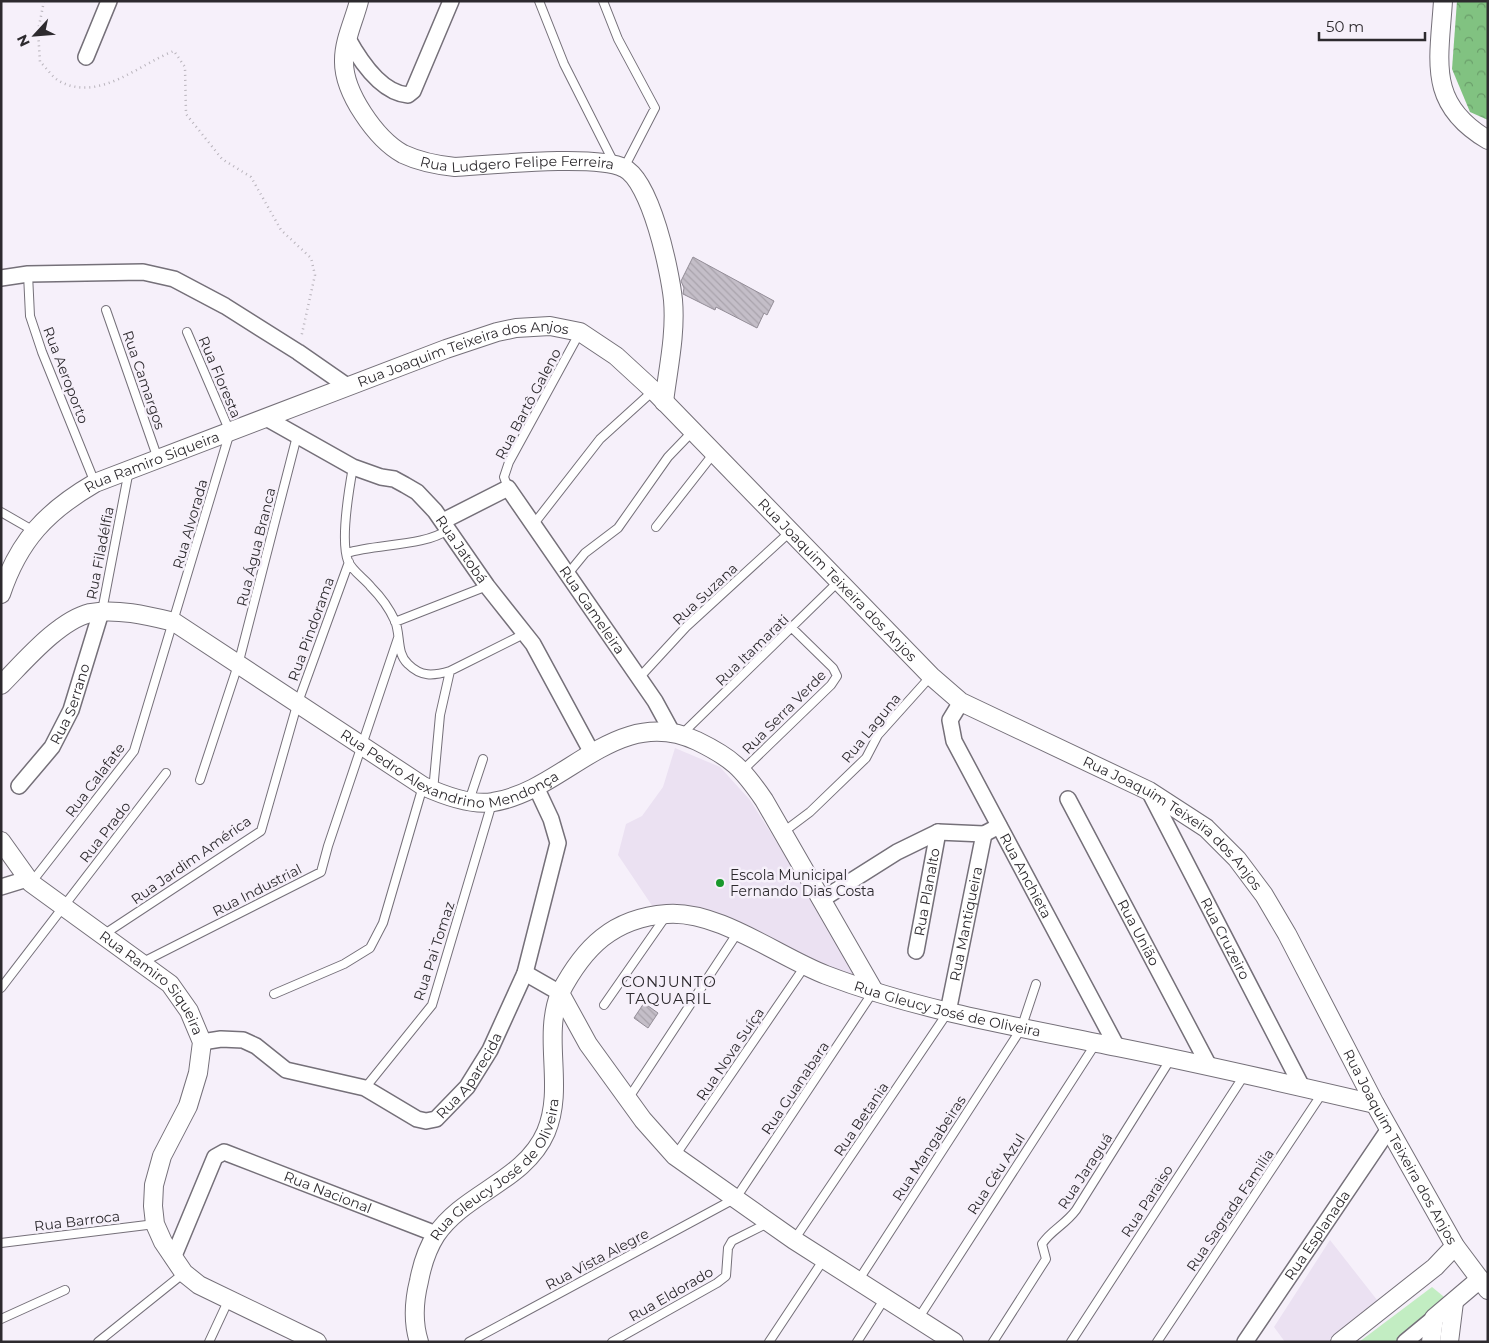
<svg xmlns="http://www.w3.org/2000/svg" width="1489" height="1343" font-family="Montserrat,sans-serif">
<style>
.built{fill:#ebe1f2}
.green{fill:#c2edc2}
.forest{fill:url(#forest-crowns)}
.building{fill:url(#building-back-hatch);stroke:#938d97}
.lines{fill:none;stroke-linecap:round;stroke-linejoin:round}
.service-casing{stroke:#757079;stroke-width:10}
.minor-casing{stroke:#757079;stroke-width:18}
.tertiary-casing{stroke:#757079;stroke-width:20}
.path{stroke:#b8b3bb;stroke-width:2.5;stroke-dasharray:1 4;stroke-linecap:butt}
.service{stroke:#fff;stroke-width:8}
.minor{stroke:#fff;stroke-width:15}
.tertiary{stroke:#fff;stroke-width:18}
.poi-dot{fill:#19982c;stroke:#f6f0fa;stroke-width:2}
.labels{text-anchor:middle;stroke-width:5;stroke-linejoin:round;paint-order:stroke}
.street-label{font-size:14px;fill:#2d2a2e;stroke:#f6f0fa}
.poi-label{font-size:14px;fill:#2d2a2e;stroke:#f6f0fa;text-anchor:start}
.neighbourhood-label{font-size:15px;letter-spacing:1px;fill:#2d2a2e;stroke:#f6f0fa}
</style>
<defs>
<pattern id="forest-crowns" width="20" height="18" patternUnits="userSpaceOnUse" patternTransform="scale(1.25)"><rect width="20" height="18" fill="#81c281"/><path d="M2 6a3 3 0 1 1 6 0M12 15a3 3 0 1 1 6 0" fill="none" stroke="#6a9e6a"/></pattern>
<pattern id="building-back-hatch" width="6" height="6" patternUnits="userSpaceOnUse" patternTransform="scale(1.25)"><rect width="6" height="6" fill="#c4bec8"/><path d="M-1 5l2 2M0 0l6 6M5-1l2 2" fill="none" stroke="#a9a3ac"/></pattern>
</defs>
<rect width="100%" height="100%" fill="#f6f0fa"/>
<path class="built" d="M675,748L720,767L750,800L860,974L850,981L734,927L657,913L618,855L626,824L642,816L663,787Z
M1330,1240L1381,1305L1335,1342H1285L1274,1327Z"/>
<path class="green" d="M1432,1287L1449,1301L1397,1342H1359Z"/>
<path class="forest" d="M1457,1H1488V120L1470,112L1452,69Z"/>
<path class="building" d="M693,257L774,301L767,315L764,313L757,328L716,307L715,310L683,294L684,288L681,281Z
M644,1003L658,1013L648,1028L634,1018Z"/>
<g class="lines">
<g class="service-casing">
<path id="service" d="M539,1L564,64L614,163
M603,1L618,39L655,108L624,168
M28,274L30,316L42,352L95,483
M106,310L158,459
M353,467C349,489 340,540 348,561C352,571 365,579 371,587C380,596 390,610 395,621C401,635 396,653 408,664C421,677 433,676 450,671L440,715L433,791
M508,488L504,477L509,462L580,332
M1,512L34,531
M533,525L600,439L653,391
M656,527L714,453
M347,553C375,544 426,546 447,530
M567,575L585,553L618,528L668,457L693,431
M102,611L129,470
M395,622L487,586
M450,671L524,634
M638,679L686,627L791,531
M681,735L839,581
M743,770L831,685L837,676L833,668L792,628
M200,780L238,665L297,436
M469,801L483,759
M782,833L810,812L866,758L878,735L931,676
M31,883L134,751L230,432L187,332
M103,935L261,831L297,705L349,562
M141,963L321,872L328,846L398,638
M1,988L166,773
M274,994L344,964L370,948L383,923L423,786
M604,1005L666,916
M365,1088L432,1005L492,803
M628,1099L738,932
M675,1156L805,966
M794,1240L948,1012
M1,1243L155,1224
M858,1281L1021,1029L1036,984
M1,1319L65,1290
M918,1319L1096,1043
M98,1342L184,1273
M209,1342L229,1299
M469,1342L736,1198L873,992
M612,1342L717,1283L726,1276L728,1248L732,1241L768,1223
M769,1342L824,1259
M857,1342L885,1298
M993,1342L1046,1259L1042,1244C1051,1230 1065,1225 1076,1210L1170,1060
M1071,1342L1245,1074
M1157,1342L1323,1092"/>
</g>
<g class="minor-casing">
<g id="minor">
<path d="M347,37C359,59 381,93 408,95L413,91L451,1"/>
<path d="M86,57L109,1"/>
<path d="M1,278L28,274L143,272L174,279L225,306L298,352L347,386"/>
<path id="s1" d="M266,418L353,467L381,477L394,479L405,485L417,492L435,511L487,586L533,644L592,753"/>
<path id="s2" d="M443,521L508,488L655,701L673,734"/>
<path id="s3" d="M961,702L950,720L954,741L1117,1047"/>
<path id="s4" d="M19,786L52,747L71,710L101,612"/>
<path id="s5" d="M1149,791L1302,1087"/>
<path id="s6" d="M1068,799L1209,1066"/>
<path d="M1,887L27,879"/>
<path d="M821,900L897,852L938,832L984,834L999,826"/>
<path id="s7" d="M916,951L938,832"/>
<path d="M525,973L560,993"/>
<path id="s8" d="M948,1012L984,834"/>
<path id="s9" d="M202,1042L221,1039L243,1040L256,1046L286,1070L365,1088L417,1119L426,1121L436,1119L467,1087L490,1050L525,973L558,843L551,819L536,787"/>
<path id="s10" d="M173,1258L215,1157L224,1152L436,1234"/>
<path id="s11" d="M1245,1342L1389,1129"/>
<path d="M1405,1342L1434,1318"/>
</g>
</g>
<g class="tertiary-casing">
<g id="tertiary">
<path id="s12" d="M359,1C354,21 344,40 344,60C343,92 376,139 403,154C420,162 436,165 455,167C489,165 597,154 624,168C651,181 670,271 673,300C676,334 668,369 664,402"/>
<path d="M1443,1C1439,62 1427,104 1488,140"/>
<path id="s13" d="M1,594C19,540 47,511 95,483L446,349L497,332L516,328L550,326L580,332L616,356L653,390L931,676L961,702L1149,791L1206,828L1237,859L1264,895L1287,934L1375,1104L1455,1246L1488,1290"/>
<path id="s14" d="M1,685C24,662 58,621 90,613C117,608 149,616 174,622L423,786C443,795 471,806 493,802C565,791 617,703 697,741C732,758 742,768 764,800L874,991"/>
<path id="s15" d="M1,841L31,883L170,984L189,1011L202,1042L198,1073L188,1106L162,1156L154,1185L153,1206L155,1224L163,1242L184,1273L199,1285L317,1342"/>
<path id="s16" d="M419,1342C413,1323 414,1301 419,1281C422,1265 427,1249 436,1235C464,1193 525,1181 546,1132C565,1087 542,1038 560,993"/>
<path id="s17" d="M954,1342L794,1240L675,1156L643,1120L588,1044L560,993C584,947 613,918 667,914C718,910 779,957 826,975C920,1011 1019,1027 1117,1047C1203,1064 1289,1084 1375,1104"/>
<path d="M1340,1342L1435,1267L1455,1246"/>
<path d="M1431,1342L1434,1318L1480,1279"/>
<path d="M1449,1342L1454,1302"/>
</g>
</g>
<path class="path" d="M44,1L38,31L40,62C46,67 52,77 59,81C99,103 139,64 174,51L185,67L186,114L222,159L251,177L281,230L311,258L315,275L301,338"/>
<use href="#service" class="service"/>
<use href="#minor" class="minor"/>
<use href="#tertiary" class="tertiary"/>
</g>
<circle class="poi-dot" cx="720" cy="883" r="5"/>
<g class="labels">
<g class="street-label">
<text dy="5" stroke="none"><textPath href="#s12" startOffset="292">Rua Ludgero Felipe Ferreira</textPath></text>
<text dy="5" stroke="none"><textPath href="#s13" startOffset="541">Rua Joaquim Teixeira dos Anjos</textPath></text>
<text transform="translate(66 375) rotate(69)" y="5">Rua Aeroporto</text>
<text transform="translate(220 377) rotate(67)" y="5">Rua Floresta</text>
<text transform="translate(144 380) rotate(71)" y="5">Rua Camargos</text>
<text transform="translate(528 404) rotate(-62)" y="5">Rua Bartô Galeno</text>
<text dy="5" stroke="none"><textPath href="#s13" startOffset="210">Rua Ramiro Siqueira</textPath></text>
<text transform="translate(190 524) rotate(-74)" y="5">Rua Alvorada</text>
<text transform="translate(256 547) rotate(-76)" y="5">Rua Água Branca</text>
<text dy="5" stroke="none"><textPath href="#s1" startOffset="242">Rua Jatobá</textPath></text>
<text transform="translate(100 553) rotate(-79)" y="5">Rua Filadélfia</text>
<text dy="5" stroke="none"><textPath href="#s13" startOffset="1021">Rua Joaquim Teixeira dos Anjos</textPath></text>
<text transform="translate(705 594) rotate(-43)" y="5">Rua Suzana</text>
<text dy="5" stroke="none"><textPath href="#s2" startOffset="221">Rua Gameleira</textPath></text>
<text transform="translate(311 629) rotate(-70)" y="5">Rua Pindorama</text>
<text transform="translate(752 650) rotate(-44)" y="5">Rua Itamarati</text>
<text dy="5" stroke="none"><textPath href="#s4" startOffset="98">Rua Serrano</textPath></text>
<text transform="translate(784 712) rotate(-45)" y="5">Rua Serra Verde</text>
<text transform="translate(871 728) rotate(-51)" y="5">Rua Laguna</text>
<text dy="5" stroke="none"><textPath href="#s14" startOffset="522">Rua Pedro Alexandrino Mendonça</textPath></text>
<text transform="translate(95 780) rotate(-53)" y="5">Rua Calafate</text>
<text dy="5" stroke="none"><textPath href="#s13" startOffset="1441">Rua Joaquim Teixeira dos Anjos</textPath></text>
<text transform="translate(105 832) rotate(-52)" y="5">Rua Prado</text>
<text transform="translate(191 860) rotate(-35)" y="5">Rua Jardim América</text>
<text dy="5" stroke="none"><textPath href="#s3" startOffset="195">Rua Anchieta</textPath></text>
<text transform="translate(257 890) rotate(-27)" y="5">Rua Industrial</text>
<text dy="5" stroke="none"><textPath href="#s7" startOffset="60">Rua Planalto</textPath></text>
<text dy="5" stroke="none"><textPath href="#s8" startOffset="90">Rua Mantiqueira</textPath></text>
<text dy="5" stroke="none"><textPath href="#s6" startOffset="151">Rua União</textPath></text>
<text dy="5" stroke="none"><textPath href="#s5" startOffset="166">Rua Cruzeiro</textPath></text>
<text transform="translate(434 951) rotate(-72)" y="5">Rua Pai Tomaz</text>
<text dy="5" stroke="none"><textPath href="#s15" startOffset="210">Rua Ramiro Siqueira</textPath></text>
<text dy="5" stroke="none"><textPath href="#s17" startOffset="974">Rua Gleucy José de Oliveira</textPath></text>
<text transform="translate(730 1054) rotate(-56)" y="5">Rua Nova Suíça</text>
<text dy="5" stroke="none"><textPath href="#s9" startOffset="310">Rua Aparecida</textPath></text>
<text transform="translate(795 1088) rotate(-56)" y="5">Rua Guanabara</text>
<text transform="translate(861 1119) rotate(-56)" y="5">Rua Betania</text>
<text dy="5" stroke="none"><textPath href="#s13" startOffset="1846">Rua Joaquim Teixeira dos Anjos</textPath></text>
<text transform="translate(929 1148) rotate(-57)" y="5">Rua Mangabeiras</text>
<text dy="5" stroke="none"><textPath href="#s16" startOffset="202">Rua Gleucy José de Oliveira</textPath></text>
<text transform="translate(1085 1171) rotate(-57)" y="5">Rua Jaraguá</text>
<text transform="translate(996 1174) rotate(-57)" y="5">Rua Céu Azul</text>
<text dy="5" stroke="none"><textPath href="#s10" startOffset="231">Rua Nacional</textPath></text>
<text transform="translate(1147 1201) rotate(-57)" y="5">Rua Paraiso</text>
<text transform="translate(1230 1210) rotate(-56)" y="5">Rua Sagrada Familia</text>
<text transform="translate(77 1221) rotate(-7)" y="5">Rua Barroca</text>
<text dy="5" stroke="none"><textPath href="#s11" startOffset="129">Rua Esplanada</textPath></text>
<text transform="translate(597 1259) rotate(-28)" y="5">Rua Vista Alegre</text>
<text transform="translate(671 1294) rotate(-30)" y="5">Rua Eldorado</text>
</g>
<g class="poi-label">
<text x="730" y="880">Escola Municipal<tspan x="730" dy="16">Fernando Dias Costa</tspan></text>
</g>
<g class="neighbourhood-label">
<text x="669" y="987">CONJUNTO<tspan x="669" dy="17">TAQUARIL</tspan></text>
</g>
</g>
<rect width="1489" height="1343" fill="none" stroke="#2d2a2e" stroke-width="5"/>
<g transform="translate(35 35) rotate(244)" stroke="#f6f0fa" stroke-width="4" paint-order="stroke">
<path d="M0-4L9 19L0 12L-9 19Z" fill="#2d2a2e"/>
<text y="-8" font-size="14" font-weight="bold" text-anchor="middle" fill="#2d2a2e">N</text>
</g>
<path d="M1319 32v8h106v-8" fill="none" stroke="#2d2a2e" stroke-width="2.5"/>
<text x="1326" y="32" font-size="15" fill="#2d2a2e" stroke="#f6f0fa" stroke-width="4" paint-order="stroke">50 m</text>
</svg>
